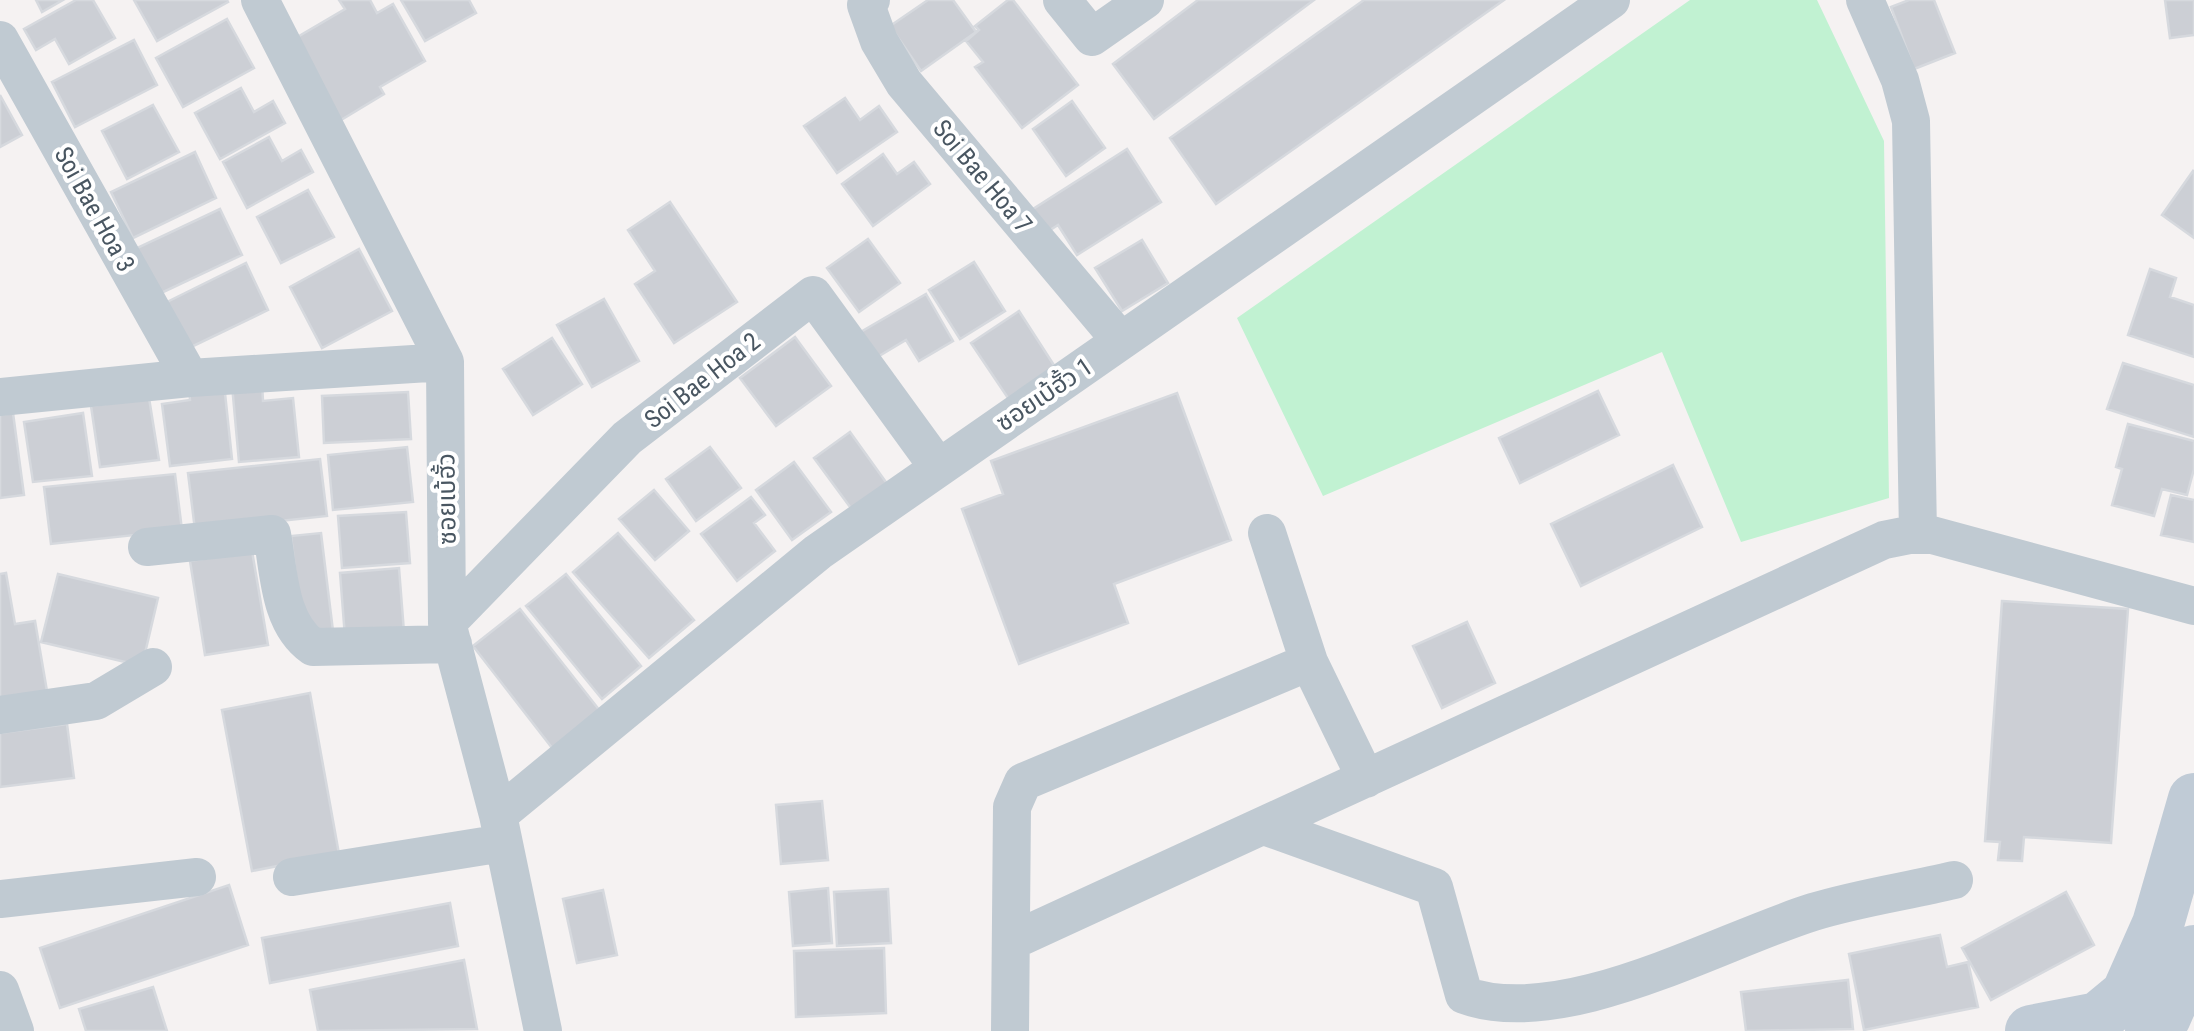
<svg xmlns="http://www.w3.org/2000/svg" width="2194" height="1031" font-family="'Roboto Condensed','Noto Sans Thai',sans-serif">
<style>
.green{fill:#c1f2d2}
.building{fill:#cccfd5;stroke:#d6d9de;stroke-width:2.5}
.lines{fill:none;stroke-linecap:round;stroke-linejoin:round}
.street{stroke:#c0cad2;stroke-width:38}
.secondary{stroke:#c0cbd6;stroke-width:52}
.labels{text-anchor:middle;stroke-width:8;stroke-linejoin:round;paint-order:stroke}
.street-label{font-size:25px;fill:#495661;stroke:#fff}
</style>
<rect width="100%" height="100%" fill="#f5f2f2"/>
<path class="green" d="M1690,0H1817L1884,141L1889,498L1741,542L1662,352L1323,496L1237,318Z"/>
<path class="building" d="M36,0H63L42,12Z
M76,0H93L115,38L69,64L55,39L36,50L24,29Z
M134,0H227L228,2L157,41Z
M339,0H370L377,13L393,4L425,61L380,87L384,94L336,123L289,42L345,9Z
M401,0H469L476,13L425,41Z
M928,0H953L976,32L921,71L890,26Z
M1008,0H1013L1078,85L1022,128L975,67L983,62L966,41L979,30L975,26Z
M1198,0H1314L1154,119L1113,64Z
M1364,0H1504L1216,204L1170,138Z
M1909,0H1934L1955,53L1914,69L1891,7Z
M2165,0H2194V35L2170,38Z
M227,19L254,68L183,107L156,58Z
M134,40L157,85L75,127L52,82Z
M241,88L254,112L273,101L285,123L220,159L195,113Z
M0,95L22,135L0,147Z
M845,98L860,120L879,106L897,132L837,173L804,126Z
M1072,101L1105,148L1066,176L1033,129Z
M153,105L179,152L127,179L102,131Z
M269,137L282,161L301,150L313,172L247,208L223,162Z
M1127,149L1161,202L1077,255L1058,225L1044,234L1030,211Z
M195,152L216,198L133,238L111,192Z
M883,154L897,174L914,162L930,184L873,226L842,184Z
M2193,171L2194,172V238L2162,215Z
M308,190L334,237L281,263L257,217Z
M670,202L737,302L674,343L635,284L655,271L628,230Z
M220,209L242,255L159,294L137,248Z
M868,239L900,283L859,312L827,268Z
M1142,240L1168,283L1122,311L1095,268Z
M359,249L392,311L322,348L290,287Z
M974,262L1005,311L960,339L929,290Z
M246,263L268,310L187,349L165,303Z
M2150,269L2176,278L2170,297L2194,305V357L2128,335Z
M926,294L953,341L919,361L906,340L874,359L859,333Z
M604,299L639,361L592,387L557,325Z
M1019,311L1057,370L1010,401L971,343Z
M795,337L831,386L776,426L740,378Z
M552,338L582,384L533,415L503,369Z
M2123,363L2194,385V437L2107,409Z
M262,383L263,401L293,398L299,457L239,462L232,385Z
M224,384L232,459L170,466L162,404L190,400L189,388Z
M1598,391L1619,435L1520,483L1499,438Z
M408,392L411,439L324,443L322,396Z
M1177,393L1231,540L1114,584L1128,623L1019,664L962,509L1003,494L991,461Z
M149,398L159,460L100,467L91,406Z
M13,413L24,495L0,498V415Z
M83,413L92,476L33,482L24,422Z
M2128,424L2194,441V469L2187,495L2162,489L2154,516L2112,505L2122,469L2116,467Z
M850,432L888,485L853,511L814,458Z
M407,447L413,502L333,510L328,455Z
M710,447L741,488L696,521L666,479Z
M320,459L327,516L195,530L188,473Z
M794,462L831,512L792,540L756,490Z
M1673,465L1702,527L1581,586L1551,524Z
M175,474L182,530L51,544L44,487Z
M654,490L689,531L655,560L619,519Z
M2171,495L2194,500V542L2161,535Z
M751,497L765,515L754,523L775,551L737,581L701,534Z
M406,512L410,563L342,568L338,516Z
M321,533L333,631L303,635L291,536Z
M618,533L694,620L649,658L573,572Z
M252,551L268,645L205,655L190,561Z
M399,568L404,632L345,637L340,573Z
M6,573L15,624L35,621L48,697L0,705V574Z
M58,574L158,598L142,666L41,642Z
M566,574L641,666L602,699L526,606Z
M2002,601L2128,609L2111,843L2024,837L2022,861L1998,860L2000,842L1985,841Z
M520,609L604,716L556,753L473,646Z
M1467,622L1495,683L1442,708L1413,646Z
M310,693L339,854L252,871L222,710Z
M67,724L74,778L0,787V733Z
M822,801L828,860L781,864L776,805Z
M229,885L248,945L60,1008L40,948Z
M828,888L832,943L793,946L789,892Z
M888,889L891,943L837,946L834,892Z
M603,890L617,955L577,963L563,899Z
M2066,892L2094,945L1991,1000L1962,948Z
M450,903L458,946L270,983L262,938Z
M1940,935L1947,967L1968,962L1978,1007L1864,1030L1849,954Z
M884,948L886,1013L796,1017L794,951Z
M464,960L477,1029L318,1031L310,990Z
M1848,980L1853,1029L1746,1031L1741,992Z
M153,987L167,1031H86L79,1009Z"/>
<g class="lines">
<path class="street" d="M260,0L445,362L447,623L498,815L543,1031
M871,0L866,5L879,41L904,83L1121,341
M1062,0L1092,37L1145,0
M1865,0L1900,80L1911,121L1918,535
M0,40L190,378
M0,397L190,378L445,362
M1267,533L1309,662L1366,779
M147,547L272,534C279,573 279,623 313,647L453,644
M447,623L627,438L813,295L938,467
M0,715L96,701L153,667
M498,815L818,552L1611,0
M1264,826L1434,887L1464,995C1563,1031 1717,942 1813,912C1858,898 1908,891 1954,880
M292,877L503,843
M0,899L197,877
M1012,941L1884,540L1909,535H1932L2194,606
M0,990L15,1031
M1010,1031L1012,807L1023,782L1309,662"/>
<path class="secondary" d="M2031,1031L2098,1018L2127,994L2158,924L2194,799
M2151,1031L2165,1017L2194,951"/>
</g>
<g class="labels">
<g class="street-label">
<text transform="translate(983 176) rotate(50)" y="9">Soi Bae Hoa 7</text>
<text transform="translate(95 209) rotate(61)" y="9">Soi Bae Hoa 3</text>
<text transform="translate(702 380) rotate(-38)" y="9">Soi Bae Hoa 2</text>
<text transform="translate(1044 394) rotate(-34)" y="9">ซอยเบ้ฮั้ว 1</text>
<text transform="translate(446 499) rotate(-91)" y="9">ซอยเบ้ฮั้ว</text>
</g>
</g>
</svg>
